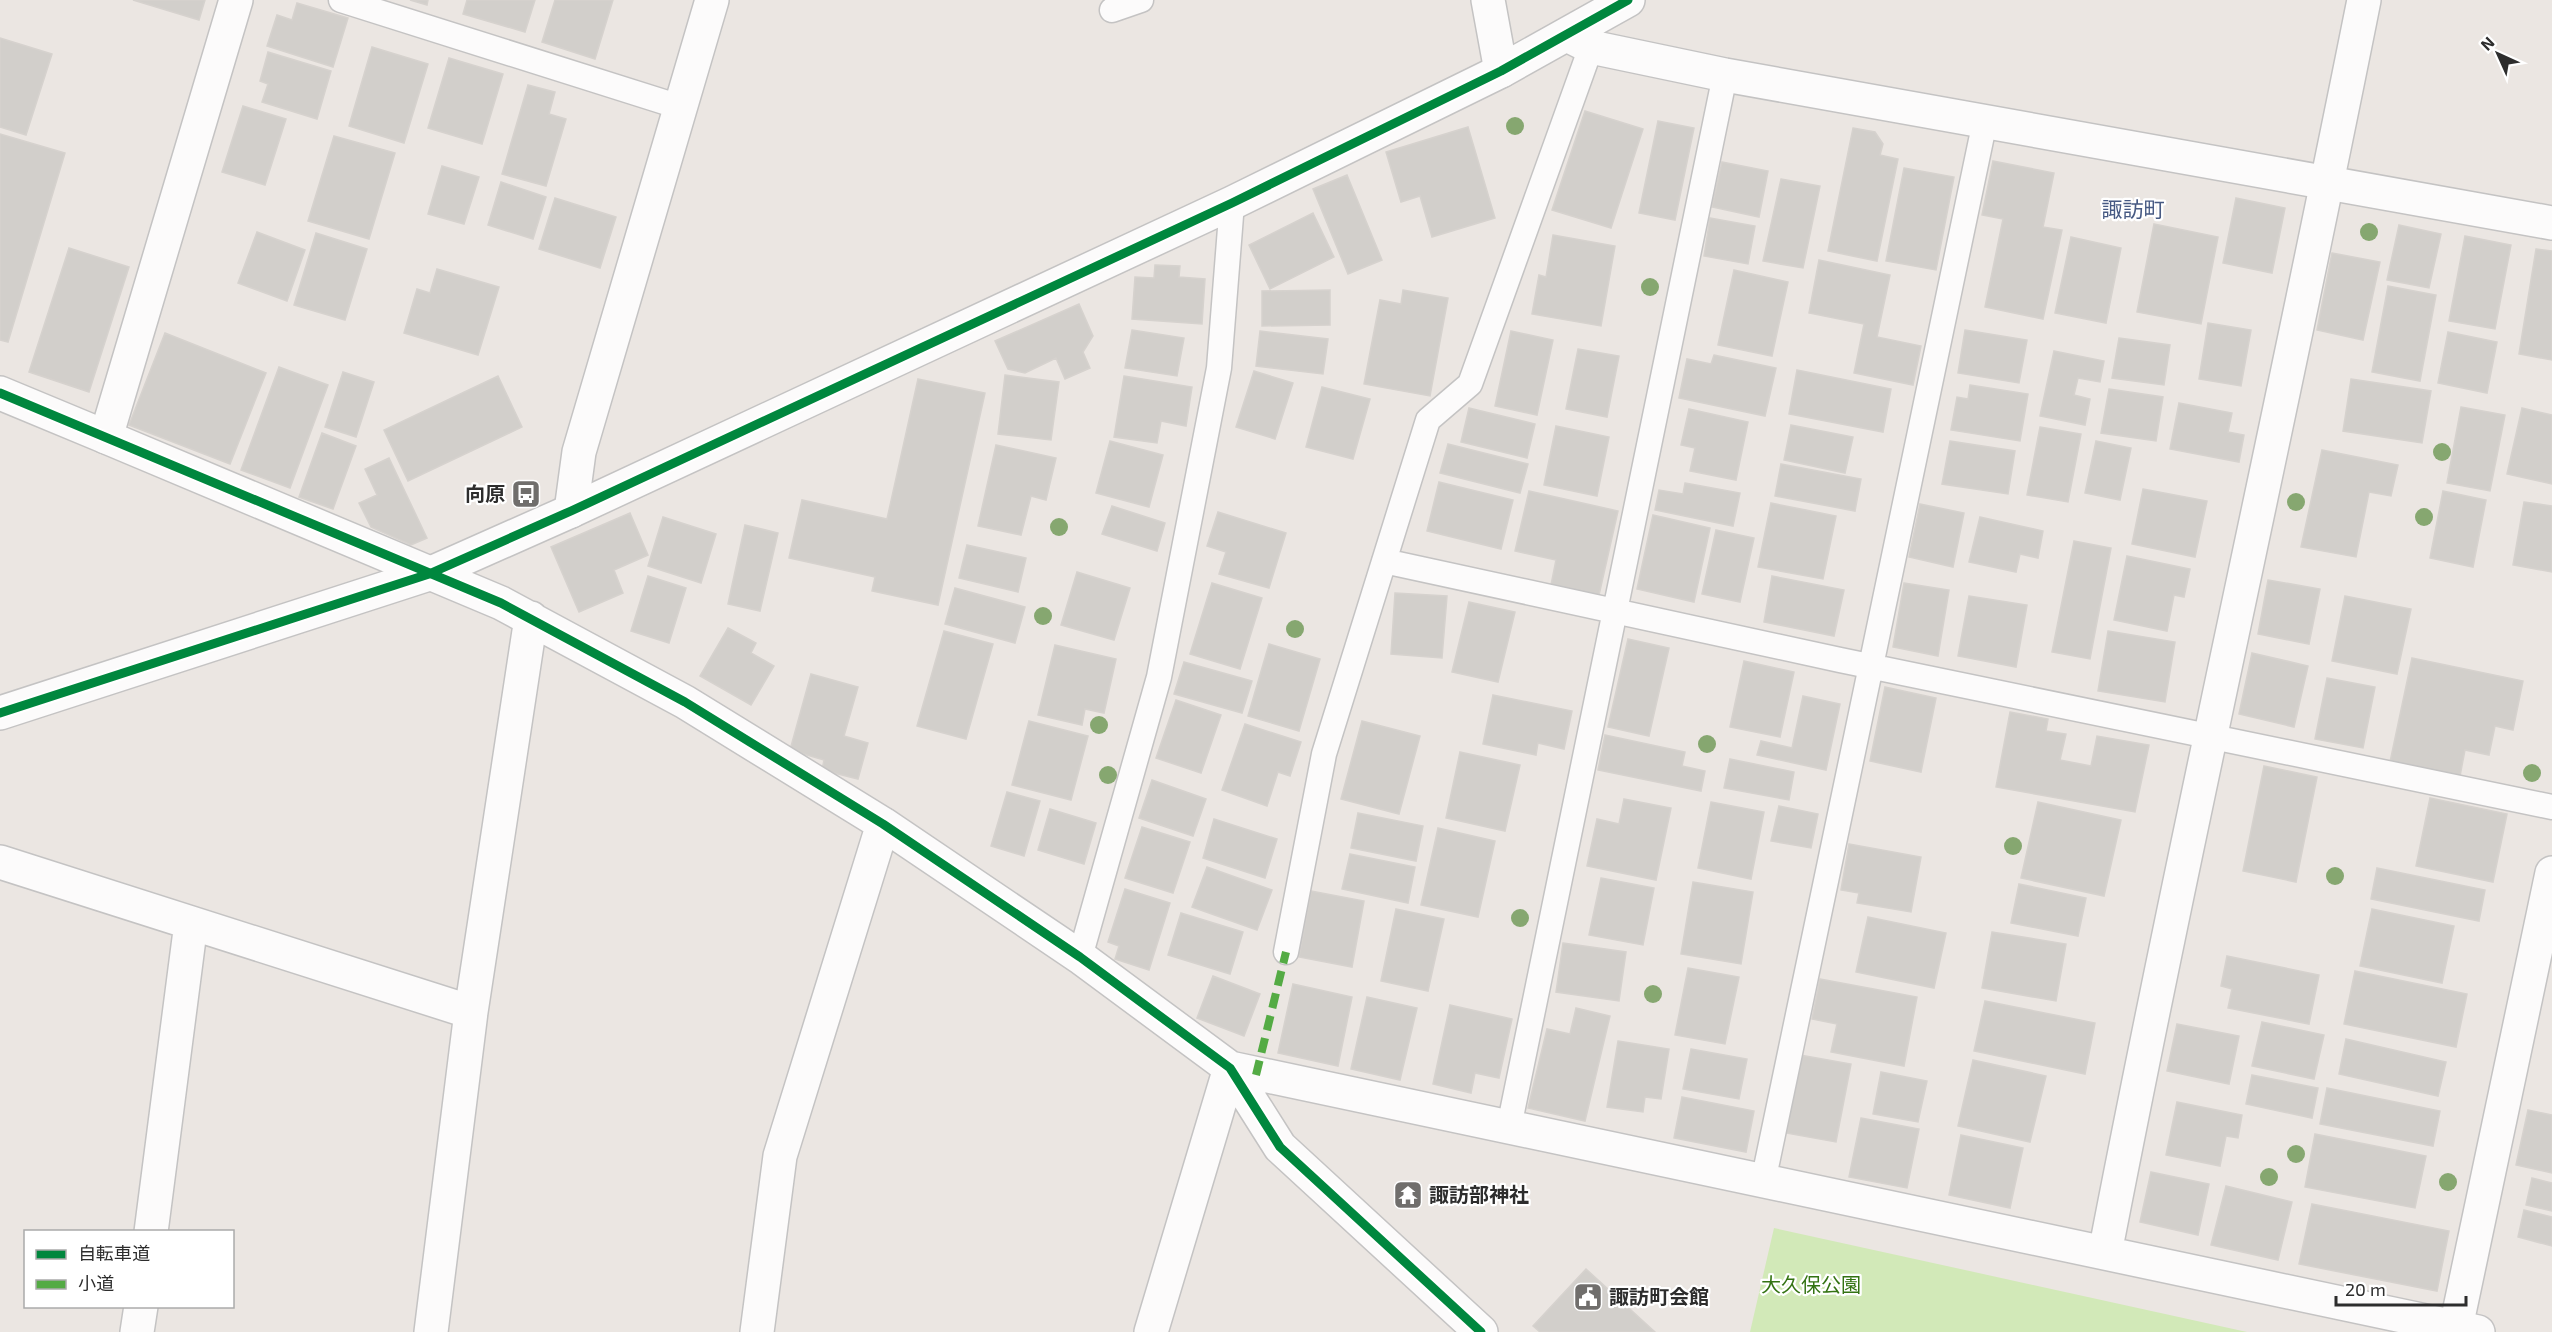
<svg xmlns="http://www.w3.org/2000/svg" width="2552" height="1332" font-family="'Exo 2','Noto Sans JP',sans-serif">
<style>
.green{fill:#d2e9b8}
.building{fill:#d2cfcb;stroke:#d6d2ce;stroke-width:1.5}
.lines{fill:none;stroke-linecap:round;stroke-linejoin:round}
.service-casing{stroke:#c4c3c3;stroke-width:27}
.minor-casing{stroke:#c4c3c3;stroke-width:36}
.tertiary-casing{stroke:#c4c3c3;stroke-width:36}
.service{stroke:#fcfbfb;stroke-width:24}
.minor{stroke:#fcfbfb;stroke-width:33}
.tertiary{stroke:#fcfbfb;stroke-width:33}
.quiet{stroke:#54ab44;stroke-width:8;stroke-dasharray:15 8;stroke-linecap:butt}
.cycleway-casing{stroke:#fff;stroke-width:13}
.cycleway{stroke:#00873e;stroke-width:9}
.tree{fill:#86a770}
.labels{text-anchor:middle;stroke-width:4.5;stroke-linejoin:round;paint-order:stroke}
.poi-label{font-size:20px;font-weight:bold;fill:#2d2d2d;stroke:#fff;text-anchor:start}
.park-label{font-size:20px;fill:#347313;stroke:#fff}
.neighbourhood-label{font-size:21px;fill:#475a83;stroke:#fff}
</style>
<rect width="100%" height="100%" fill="#ebe6e2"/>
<path class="green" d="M1774,1228L2247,1332H1750Z"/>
<path class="building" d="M133,0H205L199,20Z
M410,0H428L427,5Z
M467,0H535L525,32L463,14Z
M555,0H613L595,59L542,42Z
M297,3L348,18L333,67L267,46L277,15L292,20Z
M0,38L52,54L26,135L0,127Z
M372,47L428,64L404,143L349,126Z
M268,52L331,71L317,119L262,102L268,84L260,81Z
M449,58L503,74L482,144L428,128Z
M528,85L555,92L549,114L566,119L546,186L502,174Z
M243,106L286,119L265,185L222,172Z
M1585,111L1643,129L1611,228L1552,210Z
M1658,121L1694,128L1675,220L1639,213Z
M1468,127L1495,218L1432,237L1420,196L1401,202L1386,152Z
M1853,128L1875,132L1883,144L1880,155L1898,159L1877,261L1828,251Z
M0,134L65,153L8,342L0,340Z
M334,136L395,153L369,239L308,221Z
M1993,161L2054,173L2043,227L2062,230L2043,319L1985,307L2003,219L1982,215Z
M1722,162L1768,171L1759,217L1712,207Z
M442,166L479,177L464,224L428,214Z
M1904,168L1954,177L1936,270L1886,261Z
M1347,175L1382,260L1348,274L1313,189Z
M1781,179L1820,186L1803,268L1763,261Z
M501,182L546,197L533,239L488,225Z
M555,198L616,217L600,268L539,249Z
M2236,198L2285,208L2272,273L2223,263Z
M1313,213L1334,257L1270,289L1249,245Z
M1710,218L1755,226L1748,264L1704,256Z
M2154,224L2218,237L2201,324L2137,312Z
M2399,225L2441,234L2429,288L2387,280Z
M257,232L305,250L287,301L238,283Z
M316,233L367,249L345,320L294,305Z
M1553,235L1615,246L1601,326L1532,314L1539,275L1546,277Z
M2465,236L2511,245L2495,329L2449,321Z
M2071,237L2121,248L2106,323L2055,313Z
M69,248L129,267L89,392L29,372Z
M2536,249L2552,251V360L2519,354Z
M2332,253L2380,262L2363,340L2317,330Z
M1819,260L1890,275L1877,337L1921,346L1913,385L1854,373L1864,324L1809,313Z
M1155,265L1180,266L1179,277L1205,279L1202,324L1132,319L1135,277L1154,278Z
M437,269L499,287L478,355L404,333L417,289L430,293Z
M1734,270L1788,282L1772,356L1718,345Z
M2388,286L2436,295L2420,381L2372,372Z
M1330,290V325L1262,326V291Z
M1403,290L1448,298L1430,396L1364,384L1380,300L1401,304Z
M1079,304L1093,336L1083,352L1090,368L1065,379L1056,358L1025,373L1008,369L995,341Z
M2208,323L2251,330L2241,386L2199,379Z
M1132,330L1184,338L1177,376L1125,368Z
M1965,330L2027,340L2019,383L1958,373Z
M1260,331L1328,339L1323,374L1256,366Z
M1511,331L1553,340L1537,415L1495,406Z
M2448,332L2497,342L2487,393L2438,383Z
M165,333L266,373L230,464L129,425Z
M2119,338L2170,345L2164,385L2112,378Z
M1578,349L1619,356L1607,417L1566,409Z
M2054,351L2104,361L2100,382L2078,378L2074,395L2090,399L2085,425L2040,416Z
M1714,355L1776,368L1765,416L1679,398L1687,359L1711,364Z
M279,367L328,385L290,488L241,470Z
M1797,370L1891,389L1883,432L1789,414Z
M1254,371L1293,383L1275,439L1236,427Z
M343,372L374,382L356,437L325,427Z
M1005,375L1059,382L1051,440L998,434Z
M498,376L522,427L408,481L384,430Z
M1124,376L1192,387L1186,426L1161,421L1157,443L1114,437Z
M918,379L985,393L938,605L872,591L875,577L789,558L802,500L887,519Z
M2351,379L2431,391L2422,443L2343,431Z
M1970,385L2028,394L2020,441L1951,430L1957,397L1968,399Z
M1322,387L1370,399L1353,459L1306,447Z
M2109,389L2163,397L2156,441L2101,433Z
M2179,403L2232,413L2228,432L2244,435L2239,462L2170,449Z
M2461,407L2505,415L2490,491L2447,483Z
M1469,408L1535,424L1527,458L1461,442Z
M2522,408L2552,415V484L2507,474Z
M1689,409L1748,422L1736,480L1690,471L1695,448L1681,445Z
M1791,425L1853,437L1845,473L1784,460Z
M1556,426L1609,437L1597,496L1544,485Z
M2040,427L2081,434L2068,502L2027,495Z
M322,433L356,446L333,509L299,497Z
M1110,441L1163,455L1149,507L1096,493Z
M1950,441L2015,451L2008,494L1942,484Z
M2096,441L2131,448L2120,500L2085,493Z
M1448,444L1528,464L1520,493L1440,473Z
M996,445L1056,458L1046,500L1031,496L1021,535L978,526Z
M2322,450L2398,465L2391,496L2369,492L2356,557L2301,547Z
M389,458L427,538L411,545L371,527L359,503L377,495L365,469Z
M1781,464L1861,479L1855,511L1775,496Z
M1439,482L1513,500L1501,549L1427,531Z
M1685,483L1740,493L1733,526L1655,510L1659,490L1683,494Z
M2143,489L2207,501L2195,557L2132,544Z
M1529,491L1618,511L1599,595L1551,585L1556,560L1515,551Z
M2443,491L2486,500L2473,567L2430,558Z
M2524,502L2552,506V572L2513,565Z
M1771,503L1836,516L1823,579L1758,567Z
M1920,504L1964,513L1953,567L1909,557Z
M1112,506L1165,523L1157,551L1102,534Z
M1218,512L1286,533L1269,588L1219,574L1226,552L1207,546Z
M630,513L648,555L614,570L623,593L579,612L551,547Z
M1653,515L1710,528L1694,602L1637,589Z
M663,517L716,534L701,583L648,566Z
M1980,517L2043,531L2038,558L2020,554L2016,572L1969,562Z
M745,525L778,533L760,611L728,604Z
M1716,530L1754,538L1740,602L1702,594Z
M2074,541L2111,548L2090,659L2052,652Z
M967,545L1026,558L1018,592L959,578Z
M2127,556L2190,569L2184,597L2174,595L2167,631L2114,620Z
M1077,572L1130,588L1114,640L1061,625Z
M648,576L686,588L669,643L631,631Z
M1772,576L1844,590L1834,636L1764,622Z
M2268,580L2320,589L2309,644L2258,634Z
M1212,583L1262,598L1240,669L1190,654Z
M1904,583L1949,590L1938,656L1893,647Z
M955,588L1025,607L1015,643L945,624Z
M1395,593L1447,596L1442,658L1391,654Z
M1969,596L2027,605L2016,667L1958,656Z
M2345,596L2411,609L2397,674L2332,661Z
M1469,602L1515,612L1498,682L1452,672Z
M728,628L756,643L751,653L774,666L751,705L700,676Z
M944,631L993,644L966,739L917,726Z
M2108,631L2175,642L2165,702L2098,691Z
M1628,639L1669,648L1649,736L1608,727Z
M1269,644L1320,659L1299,731L1248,716Z
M1055,645L1116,659L1104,713L1085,709L1082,725L1038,715Z
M2252,653L2308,666L2294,727L2239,714Z
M2412,658L2523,681L2513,730L2495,726L2489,755L2465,750L2460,776L2390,762Z
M1744,661L1794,672L1780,737L1730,727Z
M1184,662L1252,681L1242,713L1174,694Z
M811,674L858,687L844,736L868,743L858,779L822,770L824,760L790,750Z
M2327,678L2375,687L2363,748L2315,739Z
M1885,687L1936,698L1921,772L1870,761Z
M1493,695L1572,711L1564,749L1538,743L1536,755L1483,744Z
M1803,696L1840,704L1826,770L1757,755L1761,741L1792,748Z
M1176,700L1221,715L1201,773L1156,758Z
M2010,712L2048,719L2046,731L2066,734L2060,760L2091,766L2097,736L2149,745L2135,812L1996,787Z
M1029,721L1088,736L1071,800L1012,785Z
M1362,721L1420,736L1399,814L1341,799Z
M1245,724L1301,742L1290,776L1278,772L1267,806L1222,790Z
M1605,735L1685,752L1682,766L1705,771L1701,791L1598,770Z
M1460,752L1520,765L1505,831L1446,818Z
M1730,759L1794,772L1789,800L1724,788Z
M2264,766L2317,777L2296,882L2243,871Z
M1152,780L1206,799L1193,836L1139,818Z
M1007,792L1040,801L1024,856L991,846Z
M2430,798L2507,814L2493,882L2416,866Z
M1624,799L1671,808L1656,880L1587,866L1597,819L1619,824Z
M1711,802L1764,812L1751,879L1698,868Z
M2038,802L2121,820L2104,896L2021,878Z
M1779,806L1818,814L1811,848L1771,841Z
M1050,809L1096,823L1084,864L1038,850Z
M1358,813L1423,826L1416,861L1351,848Z
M1214,819L1277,839L1265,878L1203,858Z
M1142,827L1190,842L1173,893L1125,878Z
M1438,828L1495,841L1478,917L1421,905Z
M1849,844L1921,857L1911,912L1857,903L1859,893L1841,890Z
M1350,854L1415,867L1408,903L1342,889Z
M1207,867L1272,890L1257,930L1192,907Z
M2377,868L2485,890L2479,921L2371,899Z
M1601,878L1654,888L1643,945L1589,935Z
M1693,882L1753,892L1741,964L1681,954Z
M2019,884L2086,898L2078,936L2011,923Z
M1125,889L1170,903L1149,970L1115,959L1119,946L1108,942Z
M1311,891L1364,901L1352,967L1299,957Z
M1396,909L1444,919L1428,991L1381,981Z
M2372,909L2454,926L2442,983L2360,966Z
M1181,913L1243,932L1230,974L1168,955Z
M1868,917L1946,933L1934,988L1856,972Z
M1992,932L2066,944L2056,1001L1982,988Z
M1563,943L1626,952L1619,1001L1556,992Z
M2227,956L2319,975L2309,1024L2228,1008L2232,989L2221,986Z
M1688,968L1739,977L1725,1044L1675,1035Z
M2355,971L2467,994L2456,1047L2344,1024Z
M1213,976L1260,994L1244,1036L1197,1018Z
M1820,979L1917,997L1904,1066L1831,1052L1837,1024L1812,1019Z
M1293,984L1352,997L1338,1066L1278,1053Z
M1367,997L1417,1008L1400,1080L1351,1069Z
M1985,1001L2095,1023L2085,1074L1974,1051Z
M1450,1005L1512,1019L1499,1078L1475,1073L1471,1093L1433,1084Z
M1576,1008L1610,1016L1585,1121L1528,1108L1547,1029L1570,1034Z
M2262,1022L2324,1035L2314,1079L2252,1066Z
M2177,1024L2239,1036L2229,1084L2167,1071Z
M2346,1039L2446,1062L2438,1096L2339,1074Z
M1618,1041L1669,1049L1661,1099L1645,1097L1643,1112L1607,1107Z
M1691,1049L1747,1059L1739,1099L1683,1089Z
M1800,1055L1851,1064L1836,1142L1786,1133Z
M1973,1060L2046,1076L2030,1142L1958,1126Z
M1881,1072L1927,1081L1918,1122L1873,1114Z
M2252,1075L2318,1088L2312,1118L2246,1104Z
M2327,1088L2440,1111L2433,1146L2320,1124Z
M1682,1097L1754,1111L1746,1152L1674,1138Z
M2177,1102L2242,1115L2238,1138L2226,1136L2220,1166L2166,1155Z
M2528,1110L2552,1115V1173L2516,1165Z
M1861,1118L1919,1129L1907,1188L1849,1177Z
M2315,1134L2426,1156L2415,1208L2305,1187Z
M1961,1135L2023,1148L2010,1208L1949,1195Z
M2151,1172L2209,1184L2198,1235L2140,1222Z
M2532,1178L2552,1183V1211L2526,1205Z
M2226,1186L2292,1202L2278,1260L2211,1245Z
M2312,1204L2449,1231L2437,1291L2299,1264Z
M2524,1210L2552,1217V1246L2518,1237Z
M1586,1269L1655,1332H1540L1533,1326Z"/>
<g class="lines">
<g class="service-casing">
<path id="service" d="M341,0L680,107
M1112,10L1141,0
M1384,561L1840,660L2552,807
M1286,952L1324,754L1428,420L1470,384L1591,47
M1080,957L1159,677L1219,368L1232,203
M1509,1127L1725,75
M1763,1182L1985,121"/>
</g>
<g class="minor-casing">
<path id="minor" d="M1488,0L1501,71
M106,437L501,603L685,702L883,824L1080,957L1230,1068L1280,1147L1481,1332
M571,511L579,452L712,0
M0,862L471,1012
M151,1232L191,923
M2105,1253C2186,834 2281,418 2364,0
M137,1332L141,1306
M431,1332L471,1012L531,618
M757,1332L780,1156L883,824
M1151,1332L1230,1068L2478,1332"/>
</g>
<g class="tertiary-casing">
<path id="tertiary" d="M1567,35L1591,47L1725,75L2552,223
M0,393L106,437L236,0
M0,713L429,574L571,511L1232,203L1501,71L1628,0
M2455,1332L2552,873"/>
</g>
<use href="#service" class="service"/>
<use href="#minor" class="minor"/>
<use href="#tertiary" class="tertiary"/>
<path class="quiet" d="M1256,1075L1286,952"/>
<g class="cycleway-casing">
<path id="cycleway" d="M0,393L501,603L685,702L883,824L1080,957L1230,1068L1280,1147L1481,1332
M0,713L429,574L571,511L1232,203L1501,71L1628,0"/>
</g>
<use href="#cycleway" class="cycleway"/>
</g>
<g class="tree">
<circle cx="1515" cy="126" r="9"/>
<circle cx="2369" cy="232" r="9"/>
<circle cx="1650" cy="287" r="9"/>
<circle cx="2442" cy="452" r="9"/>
<circle cx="2296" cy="502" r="9"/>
<circle cx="2424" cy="517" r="9"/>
<circle cx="1059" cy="527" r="9"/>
<circle cx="1043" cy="616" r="9"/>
<circle cx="1295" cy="629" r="9"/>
<circle cx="1099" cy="725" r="9"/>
<circle cx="1707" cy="744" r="9"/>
<circle cx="2532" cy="773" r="9"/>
<circle cx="1108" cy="775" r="9"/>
<circle cx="2013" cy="846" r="9"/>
<circle cx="2335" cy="876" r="9"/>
<circle cx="1520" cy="918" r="9"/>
<circle cx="1653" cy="994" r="9"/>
<circle cx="2296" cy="1154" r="9"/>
<circle cx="2269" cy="1177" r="9"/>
<circle cx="2448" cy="1182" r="9"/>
</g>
<defs>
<g id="bus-square" transform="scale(1.5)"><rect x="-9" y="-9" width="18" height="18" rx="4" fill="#706e6c" stroke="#fff"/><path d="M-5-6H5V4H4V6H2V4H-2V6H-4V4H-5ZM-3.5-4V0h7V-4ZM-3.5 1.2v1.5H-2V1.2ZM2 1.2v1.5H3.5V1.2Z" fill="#fff"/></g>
<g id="temple-square" transform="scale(1.5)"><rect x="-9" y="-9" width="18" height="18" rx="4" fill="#706e6c" stroke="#fff"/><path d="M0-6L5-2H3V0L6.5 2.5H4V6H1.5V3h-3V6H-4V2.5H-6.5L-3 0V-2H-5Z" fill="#fff"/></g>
<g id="civic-square" transform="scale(1.5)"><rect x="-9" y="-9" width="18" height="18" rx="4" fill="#706e6c" stroke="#fff"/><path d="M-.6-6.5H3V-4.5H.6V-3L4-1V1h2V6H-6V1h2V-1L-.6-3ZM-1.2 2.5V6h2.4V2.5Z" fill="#fff"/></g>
</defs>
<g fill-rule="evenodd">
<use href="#bus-square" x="526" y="494"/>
<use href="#temple-square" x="1408" y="1195"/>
<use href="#civic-square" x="1588" y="1297"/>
</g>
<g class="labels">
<g class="poi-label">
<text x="505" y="501" text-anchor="end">向原</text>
<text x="1429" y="1202">諏訪部神社</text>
<text x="1609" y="1304">諏訪町会館</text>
</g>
<g class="park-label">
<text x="1811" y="1292">大久保公園</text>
</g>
<g class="neighbourhood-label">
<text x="2133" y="217">諏訪町</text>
</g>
</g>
<rect x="24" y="1230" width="210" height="78" fill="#ffffff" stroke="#ababab" stroke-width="1.5"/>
<rect x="36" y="1250" width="30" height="9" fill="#00873e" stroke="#ababab" stroke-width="1.5"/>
<text x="78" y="1260" font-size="18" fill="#2d2d2d">自転車道</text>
<rect x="36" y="1280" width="30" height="9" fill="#54ab44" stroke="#ababab" stroke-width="1.5"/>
<text x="78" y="1290" font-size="18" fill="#2d2d2d">小道</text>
<g transform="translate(2498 54) rotate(315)" stroke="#ffffff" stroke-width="4.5" paint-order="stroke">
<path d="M0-4.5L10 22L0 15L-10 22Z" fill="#2d2d2d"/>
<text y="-9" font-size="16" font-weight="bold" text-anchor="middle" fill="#2d2d2d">N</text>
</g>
<path d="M2336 1296v9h130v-9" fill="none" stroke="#2d2d2d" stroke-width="3"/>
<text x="2345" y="1296" font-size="18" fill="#2d2d2d" stroke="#ffffff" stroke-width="4.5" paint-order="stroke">20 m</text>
</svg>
